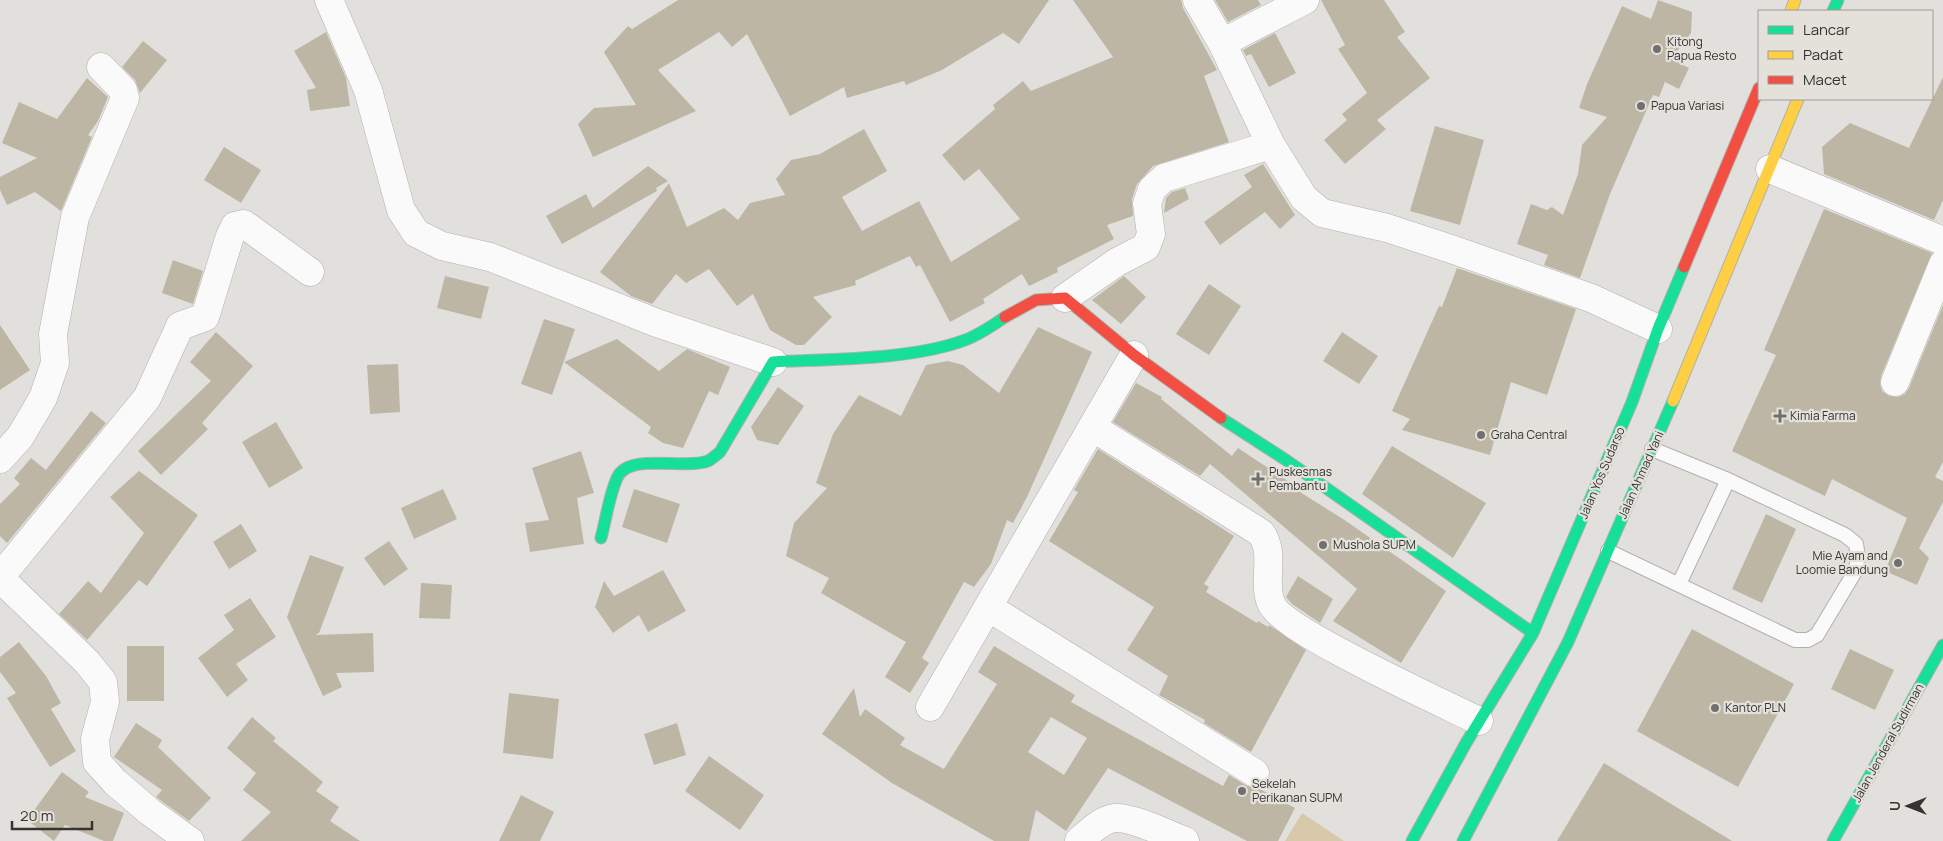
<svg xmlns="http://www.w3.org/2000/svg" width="1943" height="841" font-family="Manrope,sans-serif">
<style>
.green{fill:#d8c9ab}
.building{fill:#beb6a4;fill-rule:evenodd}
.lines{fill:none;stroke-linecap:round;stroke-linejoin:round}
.lane-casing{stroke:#b1b0ae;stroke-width:16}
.street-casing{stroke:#b1b0ae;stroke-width:29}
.fast-casing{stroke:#b1b0ae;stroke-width:13}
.slow-casing{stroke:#b1b0ae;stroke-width:13}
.jam-casing{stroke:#b1b0ae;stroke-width:13}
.lane{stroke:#fbfafa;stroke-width:14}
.street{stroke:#fbfafa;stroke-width:28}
.fast{stroke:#16e098;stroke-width:11}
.slow{stroke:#ffcf43;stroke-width:11}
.jam{stroke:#f24e42;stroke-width:11}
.poi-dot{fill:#72706e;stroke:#e4e1db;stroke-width:2}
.labels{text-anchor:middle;stroke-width:4.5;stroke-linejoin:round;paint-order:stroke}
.poi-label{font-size:12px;fill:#353432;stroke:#e4e1db;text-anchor:start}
.street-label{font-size:12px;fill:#353432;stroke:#e4e1db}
</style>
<rect width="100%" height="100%" fill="#e2e0dd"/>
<path class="green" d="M1302,813L1344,841H1285Z"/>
<path class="building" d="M678,0H1049L1019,44L1003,33L942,70L906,85L904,81L847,98L844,87L790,116L747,34L732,47L719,32L658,70L696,111L593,157L578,124L594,108L636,105L604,52L628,26L632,29Z
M1073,0H1181L1183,8L1217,70L1204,76L1229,142L1153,166L1137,184L1132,199L1133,216L1107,225L1114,239L1057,268L1058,272L1029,286L1022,274L983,299L985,303L950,322L920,265L916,267L910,256L855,281L856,285L813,297L832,317L804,345H796L770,330L753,294L737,306L709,269L686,283L676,274L652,304L631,296L600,272L669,183L687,227L724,208L738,220L750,203L785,195L776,179L791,160L820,154L864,129L887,171L842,197L862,231L919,201L951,262L1020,219L979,169L964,181L942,155L995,109L993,105L1023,81L1031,91L1113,57Z
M1215,0H1258L1261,5L1228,22Z
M1321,0H1384L1405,32L1397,37L1430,78L1377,120L1386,129L1345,164L1324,140L1347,120L1342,114L1367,93L1338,49L1345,45Z
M1658,0L1692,12L1691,33L1671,59L1689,68L1679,89L1665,82L1659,97L1653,95L1610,194L1580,278L1544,265L1548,255L1517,244L1531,204L1547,210L1552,207L1563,215L1578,174L1582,145L1607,117L1579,108L1587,84L1622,6L1651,19Z
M326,32L346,78L350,106L310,111L307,90L316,88L294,51Z
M1275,33L1296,73L1269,87L1251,54L1246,56L1243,50Z
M143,41L167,60L140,93L135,80L122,67Z
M1943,77V200L1934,220L1824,174L1822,147L1850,123L1909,148Z
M87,78L108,97L98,121L88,135L92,137L61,211L35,192L7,205L0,190V177L37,158L2,143L19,102L57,119Z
M1435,126L1484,140L1460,225L1410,211Z
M224,147L261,170L241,203L204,180Z
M1263,164L1295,215L1280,229L1265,212L1220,245L1204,222L1252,187L1244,175Z
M648,166L668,181L656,188L657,191L562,244L546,216L586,194L593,208Z
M1185,188L1189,199L1164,213L1166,198L1172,192Z
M1824,209L1932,253L1881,376L1880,384L1882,391L1889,396L1898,397L1905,394L1909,388L1943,305V462L1935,477L1943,481V502L1919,548L1929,558L1917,585L1885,571L1907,518L1832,479L1825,496L1732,451L1776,355L1764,350Z
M173,260L203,271L193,304L162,293Z
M1457,268L1576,309L1547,395L1511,382L1490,455L1402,430L1410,419L1392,411L1439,306L1442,307Z
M445,276L489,287L481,319L437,308Z
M1124,276L1146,297L1121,324L1092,300Z
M1209,284L1241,306L1209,355L1176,334Z
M544,319L575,329L552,395L521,384Z
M0,325L30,370L0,390Z
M1038,327L1092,352L1027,497L1013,523L1007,520L991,564L974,587L964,582L922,658L929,663L910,693L885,677L906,642L821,593L829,578L786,556L794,523L827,488L816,483L833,434L859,395L901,416L926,365L948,361L963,365L999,393Z
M216,332L253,366L202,423L208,429L161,475L138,451L211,381L190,362Z
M1342,332L1378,356L1359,384L1323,361Z
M617,339L659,371L687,349L730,367L718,395L709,391L683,448L663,443L648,433L651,427L564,362Z
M398,364L400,412L370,414L367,365Z
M1136,383L1162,397L1161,399L1232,456L1238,448L1297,487L1295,489L1346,521L1446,591L1401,663L1333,621L1357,589L1210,464L1200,476L1113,422Z
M778,387L804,406L778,445L757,440L751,427Z
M91,411L106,423L7,543L0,536V504L20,484L14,478L31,458L46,470Z
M276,422L303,468L269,488L242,442Z
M1392,446L1486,503L1453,558L1362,494Z
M1098,449L1234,536L1204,584L1209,587L1206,592L1257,623L1258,621L1268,627L1269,625L1306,650L1251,752L1204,723L1205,720L1159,695L1168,676L1127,650L1154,607L1049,541L1078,492L1074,490Z
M581,451L594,493L577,498L584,544L530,552L525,523L549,520L532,468Z
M139,471L198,515L147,586L139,580L87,640L59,614L88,581L101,593L144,533L110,497Z
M443,489L457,519L414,539L401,508Z
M634,489L680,504L667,543L622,527Z
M1766,514L1796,529L1762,603L1732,589Z
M241,524L257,551L229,569L213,542Z
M389,541L408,569L384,586L364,558Z
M310,555L344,567L319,633L315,635L373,633L374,672L336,673L342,687L323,696L287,617Z
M663,570L686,611L648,632L639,615L613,633L595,607L604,581L614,596Z
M1298,576L1333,599L1320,623L1292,604L1286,597Z
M421,583L452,585L450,619L419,618Z
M250,598L276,637L236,664L248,680L227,697L198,658L234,630L224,615Z
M1692,629L1794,684L1738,787L1637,731Z
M19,642L46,676L61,703L51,709L76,751L50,767L7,698L16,693L0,672V657Z
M127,646H164V701H127Z
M994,646L1075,695L1071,702L1223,786L1229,775L1247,786L1258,788L1295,808L1278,841H1247L1108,768L1066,831L1036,810L1029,841H994L892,783L822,734L854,688L860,717L865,709L905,738L900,745L944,769L997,684L978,672ZM1051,717L1087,738L1064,775L1028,752Z
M1850,649L1894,670L1875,710L1831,689Z
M509,693L559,699L553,759L503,753Z
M252,717L276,738L273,741L323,782L316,791L339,807L330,821L360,841H241L271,812L243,790L256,773L227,748Z
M136,723L162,740L158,747L211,798L189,821L156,797L162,790L114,757Z
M677,723L686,755L654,765L644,734Z
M709,756L764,795L740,830L685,791Z
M1604,763L1732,841H1557Z
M62,772L89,792L85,797L124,813L113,841H104L65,825L54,841L27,820Z
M521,795L554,812L540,841H499Z"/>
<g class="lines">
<g class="lane-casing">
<path id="lane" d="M1608,551L1795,640H1808L1817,635L1856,570L1858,557L1856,544L1845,535L1728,480L1652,449
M1679,584L1728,480"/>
</g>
<g class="street-casing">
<path id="street" d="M329,0L368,90L401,210L416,233L442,246L490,257L657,323L773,362
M1197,0L1222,43L1271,145
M1222,43L1305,0
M1770,169L1943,241
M1065,298L1117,262L1146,247L1151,234L1147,204L1152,189L1164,178L1271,145L1304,198L1322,213L1387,228L1451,249L1591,298L1658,329
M1895,382L1943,264
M1092,427L1261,533C1276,554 1262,581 1271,603C1281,630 1445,704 1479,721
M0,459L20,437L43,398L55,363L53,334L75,217L125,98L123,90L101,67
M0,577L147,398L180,326L205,317L230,236L235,226L244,224L310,272
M0,578L87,662L103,682L105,702L95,739L97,762L115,782L150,812L190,841
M988,607L1255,773
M930,707L1134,355
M1079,841C1088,833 1102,819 1115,818C1134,817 1166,834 1185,841"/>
</g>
<g class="fast-casing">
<path id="fast" d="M1833,11L1838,0
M1221,418L1286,460L1533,633
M601,538C606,519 609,496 617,478C628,452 684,470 708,461C712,459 716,455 720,452L773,362C830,359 912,360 965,340C979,335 992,326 1005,317
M1412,841L1466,743L1533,633L1632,402L1658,329L1684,267
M1463,841L1568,642L1673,401
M1833,841L1943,645"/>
</g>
<g class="slow-casing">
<path id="slow" d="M1791,11L1795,0
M1673,401L1798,99"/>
</g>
<g class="jam-casing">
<path id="jam" d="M1684,267L1759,88
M1005,317L1036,300L1065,298L1134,355L1221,418"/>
</g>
<use href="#lane" class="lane"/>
<use href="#street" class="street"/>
<use href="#fast" class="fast"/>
<use href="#slow" class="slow"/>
<use href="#jam" class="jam"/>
</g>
<g class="poi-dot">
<circle cx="1657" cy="49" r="5"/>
<circle cx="1641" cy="106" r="5"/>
<path d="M1777.5 408.5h5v5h5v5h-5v5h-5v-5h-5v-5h5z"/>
<circle cx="1481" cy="435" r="5"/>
<path d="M1255.5 471.5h5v5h5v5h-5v5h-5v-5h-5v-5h5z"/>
<circle cx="1323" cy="545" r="5"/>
<circle cx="1898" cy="563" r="5"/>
<circle cx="1715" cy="708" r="5"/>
<circle cx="1242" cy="791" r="5"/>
</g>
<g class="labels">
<g class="poi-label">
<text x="1667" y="46">Kitong<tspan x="1667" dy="14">Papua Resto</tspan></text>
<text x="1651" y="110">Papua Variasi</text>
<text x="1790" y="420">Kimia Farma</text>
<text x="1491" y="439">Graha Central</text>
<text x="1269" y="476">Puskesmas<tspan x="1269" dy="14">Pembantu</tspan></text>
<text x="1333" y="549">Mushola SUPM</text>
<text x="1888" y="560" text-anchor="end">Mie Ayam and<tspan x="1888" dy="14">Loomie Bandung</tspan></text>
<text x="1725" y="712">Kantor PLN</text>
<text x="1252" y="788">Sekelah<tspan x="1252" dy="14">Perikanan SUPM</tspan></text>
</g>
<g class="street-label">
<text transform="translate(1602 473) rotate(-67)" y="4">Jalan Yos Sudarso</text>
<text transform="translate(1641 475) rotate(-66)" y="4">Jalan Ahmad Yani</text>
<text transform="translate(1888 743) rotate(-61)" y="4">Jalan Jenderal Sudirman</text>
</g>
</g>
<rect x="1758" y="10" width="175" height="90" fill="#e4e1db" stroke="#9e9c97"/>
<rect x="1768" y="26" width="25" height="8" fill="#16e098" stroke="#9e9c97"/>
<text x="1803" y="35" font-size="15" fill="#353432">Lancar</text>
<rect x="1768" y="51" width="25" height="8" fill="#ffcf43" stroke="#9e9c97"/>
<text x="1803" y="60" font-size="15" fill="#353432">Padat</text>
<rect x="1768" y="76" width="25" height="8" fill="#f24e42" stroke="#9e9c97"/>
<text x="1803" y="85" font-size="15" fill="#353432">Macet</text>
<g transform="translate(1908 806) rotate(270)" stroke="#e4e1db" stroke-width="4" paint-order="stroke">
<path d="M0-4L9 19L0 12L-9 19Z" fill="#353432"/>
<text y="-8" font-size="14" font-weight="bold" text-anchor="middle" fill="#353432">U</text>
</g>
<path d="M12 821v8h80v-8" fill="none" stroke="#353432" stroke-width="2.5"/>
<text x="20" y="821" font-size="15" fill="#353432" stroke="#e4e1db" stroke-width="4" paint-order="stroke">20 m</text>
</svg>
